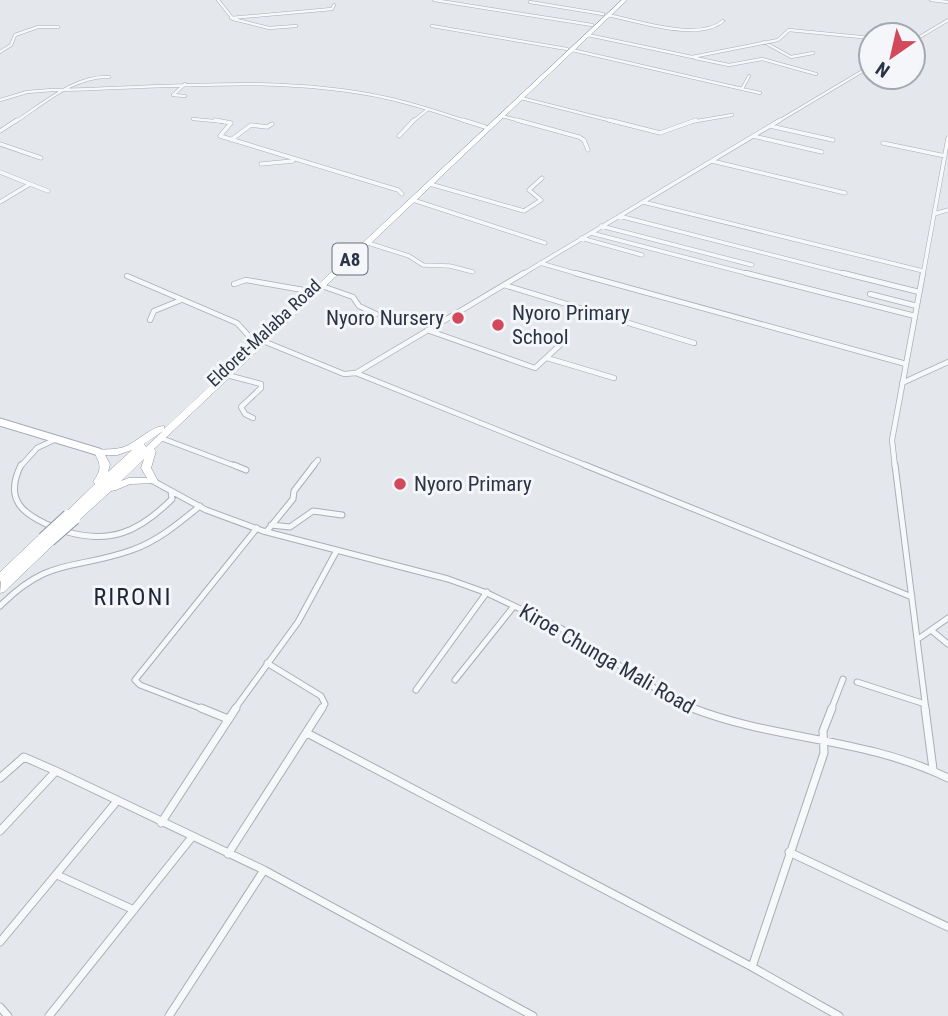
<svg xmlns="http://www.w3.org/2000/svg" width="948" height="1016" font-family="'Roboto Condensed',sans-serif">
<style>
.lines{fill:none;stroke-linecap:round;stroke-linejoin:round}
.street-far4-casing{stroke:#a9aeb7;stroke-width:3.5}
.street-far3-casing{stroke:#a9aeb7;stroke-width:4.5}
.street-far2-casing{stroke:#a9aeb7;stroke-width:6}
.street-far1-casing{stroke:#a9aeb7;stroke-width:7}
.street-casing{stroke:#a9aeb7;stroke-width:9}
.primary-casing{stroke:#a3abb8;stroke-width:9}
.highway-casing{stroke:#8b94a3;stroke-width:1}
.street-far4{stroke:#f7f8fa;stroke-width:2.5}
.street-far3{stroke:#f7f8fa;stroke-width:3.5}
.street-far2{stroke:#f7f8fa;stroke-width:4.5}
.street-far1{stroke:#f7f8fa;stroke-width:5}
.street{stroke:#f7f8fa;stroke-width:7}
.primary{stroke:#fff;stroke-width:7}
.highway{fill:#fff;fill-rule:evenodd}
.highway-bridge-casing{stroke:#8b94a3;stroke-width:12;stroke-linecap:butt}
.highway-bridge{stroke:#fff;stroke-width:10}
.poi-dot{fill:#d1495b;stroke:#f4f6f9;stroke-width:2.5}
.labels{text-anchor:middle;stroke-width:6;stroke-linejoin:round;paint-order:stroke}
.far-street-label{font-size:18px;fill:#2b3445;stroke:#f4f6f9}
.shield{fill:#f4f6f9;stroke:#676e7b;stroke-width:2}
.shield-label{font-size:19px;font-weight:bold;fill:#2b3445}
.poi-label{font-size:21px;fill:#2b3445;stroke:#f4f6f9;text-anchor:start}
.street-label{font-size:21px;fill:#2b3445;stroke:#f4f6f9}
.quarter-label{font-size:24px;letter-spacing:2px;fill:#1d2536;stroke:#f4f6f9}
</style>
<rect width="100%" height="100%" fill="#e4e7ec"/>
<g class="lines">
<g class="street-far4-casing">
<path id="street-far4" d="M218,0L233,19L269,28L296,26
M434,0L592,25
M931,0L948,2
M530,2L603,14
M608,15C638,21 698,42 723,21
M231,18L332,9L334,5
M432,26L567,49
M905,28V35
M588,35L692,57L778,40L789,30L871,38
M880,35L881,25
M913,41L948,20
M764,42L791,57L813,53
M572,50L760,93
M0,52L11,45L15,35L38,27H58
M695,58L729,65L762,59L816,74
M185,84L173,95L185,96
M742,89L749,76
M521,98L616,122
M0,100L27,92L52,90C164,88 276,74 387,98C415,104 441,113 468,122
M502,116L524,122
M193,119L225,122
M15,122C43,104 75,75 109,77
M412,122L427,110
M691,122L732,115
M777,122L871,66"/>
</g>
<g class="street-far3-casing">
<path id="street-far3" d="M215,120L231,123L220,136L398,190L402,194
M463,120L485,127
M517,120L579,137L584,140L588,150
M609,120L660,133L696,120
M770,126L833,140
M0,131L17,120
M399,136L414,120
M753,136L822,152
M231,140L251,125L267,127L272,124
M883,143L945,156
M0,144L41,158
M712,161L845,193
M261,164L293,161
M0,172L48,191
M430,184L524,211L541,200L529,190L542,178
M413,200L545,243
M0,202L30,184
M643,202L923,271
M934,214L948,210
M619,216L850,275
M601,226L752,265
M591,233L753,275
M581,238L642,255
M368,243L409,256L423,265L450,266L473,272
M540,263L582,275
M521,275L780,120
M923,275L948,138"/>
</g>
<g class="street-far2-casing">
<path id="street-far2" d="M575,273L906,364
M746,273L915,316
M843,273L919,292
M127,276L237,323L248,335L249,346
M234,284L246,280L309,291
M504,285L694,343
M322,286L353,297L359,306L376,314
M870,294L917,306
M150,320L154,311L181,300
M427,330L535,368L560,345
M263,341L344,374L356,373L524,273
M547,358L614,378
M356,373L590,467
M227,375L261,384V388L241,407L245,414L253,418
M902,383L948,362
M161,438L238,467
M20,467L37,448L54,440
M312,467L318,460
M895,467L892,440L923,273"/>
</g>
<g class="street-far1-casing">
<path id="street-far1" d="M21,465C3,501 24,515 55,528
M234,465L246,470
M585,465L912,597
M895,465L926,710
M153,481L206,510L263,531L448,579L487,593L562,629L664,694L697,710
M271,525L290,527L313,511L342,515
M64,531C110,545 139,532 172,499L171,491
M267,531L293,499L294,491L314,465
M0,606C50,556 73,571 132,550C158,541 179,523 200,506
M931,630L948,644
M918,639L948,618
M267,663L321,696L325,704L321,710
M455,680L514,606
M857,682L925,704
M416,690L487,592
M205,710L140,685L135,680L257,528
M234,710L298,622L336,552
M831,710L843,679"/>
</g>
<g class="street-casing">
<path id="street" d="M201,708L228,719
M692,708C777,741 863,737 948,778
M925,708L933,769
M307,733L752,967L839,1016
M0,778L24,757L56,771
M161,823L236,708
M0,831L56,771L264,870L169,1016
M789,852L948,927
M228,854L322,708
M264,870L533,1016
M57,875L134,910
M0,942L117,801
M752,967L824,753L823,731L832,708
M0,1007L8,1016
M49,1016L192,837"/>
</g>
<g class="primary-casing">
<path id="primary" d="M0,422L99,452"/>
</g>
<g class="highway-casing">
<path id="highway" d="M622,0H627L154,449L156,451L151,468L158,481L156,483L130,484L116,490L111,491L78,521H72L71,518L65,517L63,515L65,513L95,484L93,482C102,469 101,465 94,452L96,450C105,449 115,450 124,447C137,442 152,426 164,426V429ZM163,431L146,447L144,444ZM132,450L108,472L110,464L105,455H117ZM144,459L141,468L147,478H129L121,481Z
M43,534L47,535L48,538H54L55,541L54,544L4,592L0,593L1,581L0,582V572L39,535Z"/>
</g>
<use href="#street-far4" class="street-far4"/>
<use href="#street-far3" class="street-far3"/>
<use href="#street-far2" class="street-far2"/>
<use href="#street-far1" class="street-far1"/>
<use href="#street" class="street"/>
<use href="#primary" class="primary"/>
<use href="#highway" class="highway"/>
<g class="highway-bridge-casing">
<path id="highway-bridge" d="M43,538L68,515
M50,541L75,519"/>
</g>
<use href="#highway-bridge" class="highway-bridge"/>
</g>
<g class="poi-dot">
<circle cx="458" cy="318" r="7"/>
<circle cx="498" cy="325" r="7"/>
<circle cx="400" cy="484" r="7"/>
</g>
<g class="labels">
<g class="far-street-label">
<text transform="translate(264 333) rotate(-43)" y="6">Eldoret-Malaba Road</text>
</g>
<rect class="shield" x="332.5" y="243.5" width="35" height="31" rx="5"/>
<g class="shield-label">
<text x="350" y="266">A8</text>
</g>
<g class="poi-label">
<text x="512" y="320">Nyoro Primary<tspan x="512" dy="24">School</tspan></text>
<text x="444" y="325" text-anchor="end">Nyoro Nursery</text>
<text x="414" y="491">Nyoro Primary</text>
</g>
<g class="street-label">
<text transform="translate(607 659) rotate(30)" y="7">Kiroe Chunga Mali Road</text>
</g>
<g class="quarter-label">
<text x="133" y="605">RIRONI</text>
</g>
</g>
<g transform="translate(892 56) rotate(214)"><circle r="33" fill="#f4f6f9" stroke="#a4a8b1" stroke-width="2"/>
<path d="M0-5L12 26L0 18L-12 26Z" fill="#d1495b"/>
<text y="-10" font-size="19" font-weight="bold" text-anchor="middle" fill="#2b3445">N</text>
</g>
</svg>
